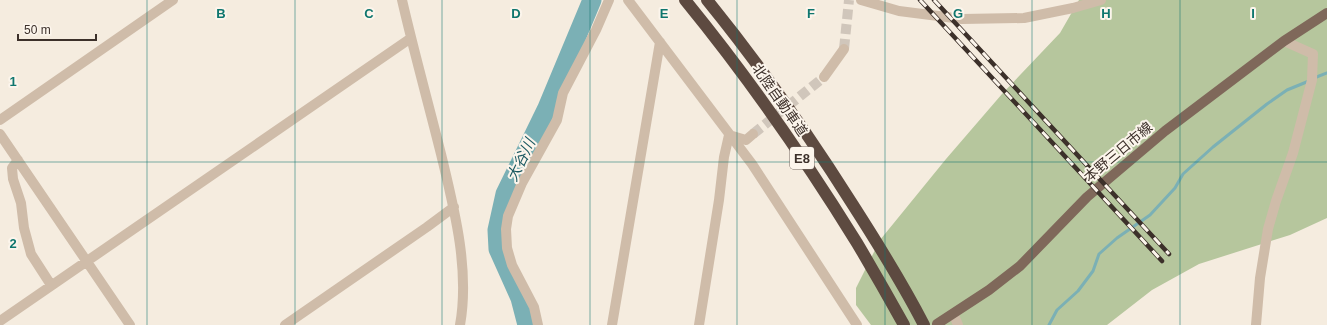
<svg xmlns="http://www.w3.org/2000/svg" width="1327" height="325" font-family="Helvetica,'Noto Sans JP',sans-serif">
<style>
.green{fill:#b6c69d}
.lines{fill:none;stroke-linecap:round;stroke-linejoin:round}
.stream{stroke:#7bb0b5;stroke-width:3}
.river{stroke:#7bb0b5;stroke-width:19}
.minor-tunnel{stroke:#d0c6bb;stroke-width:10;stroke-dasharray:10 5;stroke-linecap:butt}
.minor{stroke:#cfbca9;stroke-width:10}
.major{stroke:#7f685a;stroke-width:10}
.highway{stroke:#5d4a40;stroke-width:12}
.rail-casing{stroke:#3c302a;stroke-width:4.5}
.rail{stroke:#fcf5ec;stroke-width:3;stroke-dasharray:9;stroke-linecap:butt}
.grid{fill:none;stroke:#0f766e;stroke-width:1;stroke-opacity:0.55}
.labels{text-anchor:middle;stroke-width:4;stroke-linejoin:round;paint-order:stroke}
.shield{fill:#fcf5ec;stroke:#766b64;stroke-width:1}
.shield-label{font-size:13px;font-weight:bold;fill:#3c302a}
.street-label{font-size:14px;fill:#3c302a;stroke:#fcf5ec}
.water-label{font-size:15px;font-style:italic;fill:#1b5961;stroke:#fcf5ec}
.grid-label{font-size:13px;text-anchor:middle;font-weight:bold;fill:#0f766e;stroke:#fcf5ec;stroke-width:4;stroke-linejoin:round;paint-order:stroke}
</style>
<rect width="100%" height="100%" fill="#f5ecdf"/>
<path class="green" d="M1079,0H1327V218L1290,235L1199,264L1152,290L1107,325H871L856,305V288L880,240L946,159L1002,94L1060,33Z"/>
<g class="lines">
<path class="stream" d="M1314,78L1327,73
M1049,325L1057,310L1078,291L1093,271L1099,254L1117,238L1150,215L1175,188L1183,174L1213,147L1267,104L1287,90L1309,81"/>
<path class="river" d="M527,325L520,298L498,249L497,230L505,194L547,108L592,0"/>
<path class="minor-tunnel" d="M844,49L849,0
M753,134L824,77"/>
<path class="minor" d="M402,0C414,52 428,102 441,154C454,208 470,269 460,325
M628,0L752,164L857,325
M861,0L899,11L962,19L1024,18L1073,8L1101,0
M824,77L844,49
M0,120L173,0
M0,134L130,325
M729,135L746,140L753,134
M18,160L12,168L13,179L21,203L24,228L31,254L51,285
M953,313L958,325
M0,321L411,38
M285,325L427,227L454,207
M538,325L534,307L512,265L507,248L506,229L508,216L522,183L557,120L563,93L596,30L609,0
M612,325L660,42
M699,325L719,200L724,157L729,135
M1256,325L1260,278L1268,229L1276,201L1293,153L1312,80L1313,54L1284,41"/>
<path class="major" d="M937,324L989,290L1020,266L1087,197L1165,131L1284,41L1327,13"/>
<path class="highway" d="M685,0C748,77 805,159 857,243C873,270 889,298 904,325
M707,0C760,65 808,134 853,205C878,244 903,284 924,325"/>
<g class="rail-casing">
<path id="rail" d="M920,0L1162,261
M934,0L1169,254"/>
</g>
<use href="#rail" class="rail"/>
</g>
<path class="grid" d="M147,0V325M295,0V325M442,0V325M590,0V325M737,0V325M885,0V325M1032,0V325M1180,0V325M0,162H1327"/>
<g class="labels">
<rect class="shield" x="790" y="147" width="24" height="22" rx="3"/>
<g class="shield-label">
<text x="802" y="163">E8</text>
</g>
<g class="street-label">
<text transform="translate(780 100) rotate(55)" y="5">北陸自動車道</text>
<text transform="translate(1118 152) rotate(-40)" y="5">本野三日市線</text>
</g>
<g class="water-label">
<text transform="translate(521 160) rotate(-64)" y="5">大谷川</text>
</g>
</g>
<g class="grid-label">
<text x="221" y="18">B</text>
<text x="369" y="18">C</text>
<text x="516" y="18">D</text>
<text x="664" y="18">E</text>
<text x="811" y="18">F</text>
<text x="958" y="18">G</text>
<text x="1106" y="18">H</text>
<text x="1253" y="18">I</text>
<text x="13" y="86">1</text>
<text x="13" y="248">2</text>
</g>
<path d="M18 34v6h78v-6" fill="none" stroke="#3c302a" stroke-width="2"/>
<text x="24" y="34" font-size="12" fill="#3c302a" stroke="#fcf5ec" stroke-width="3" paint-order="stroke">50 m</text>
</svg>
